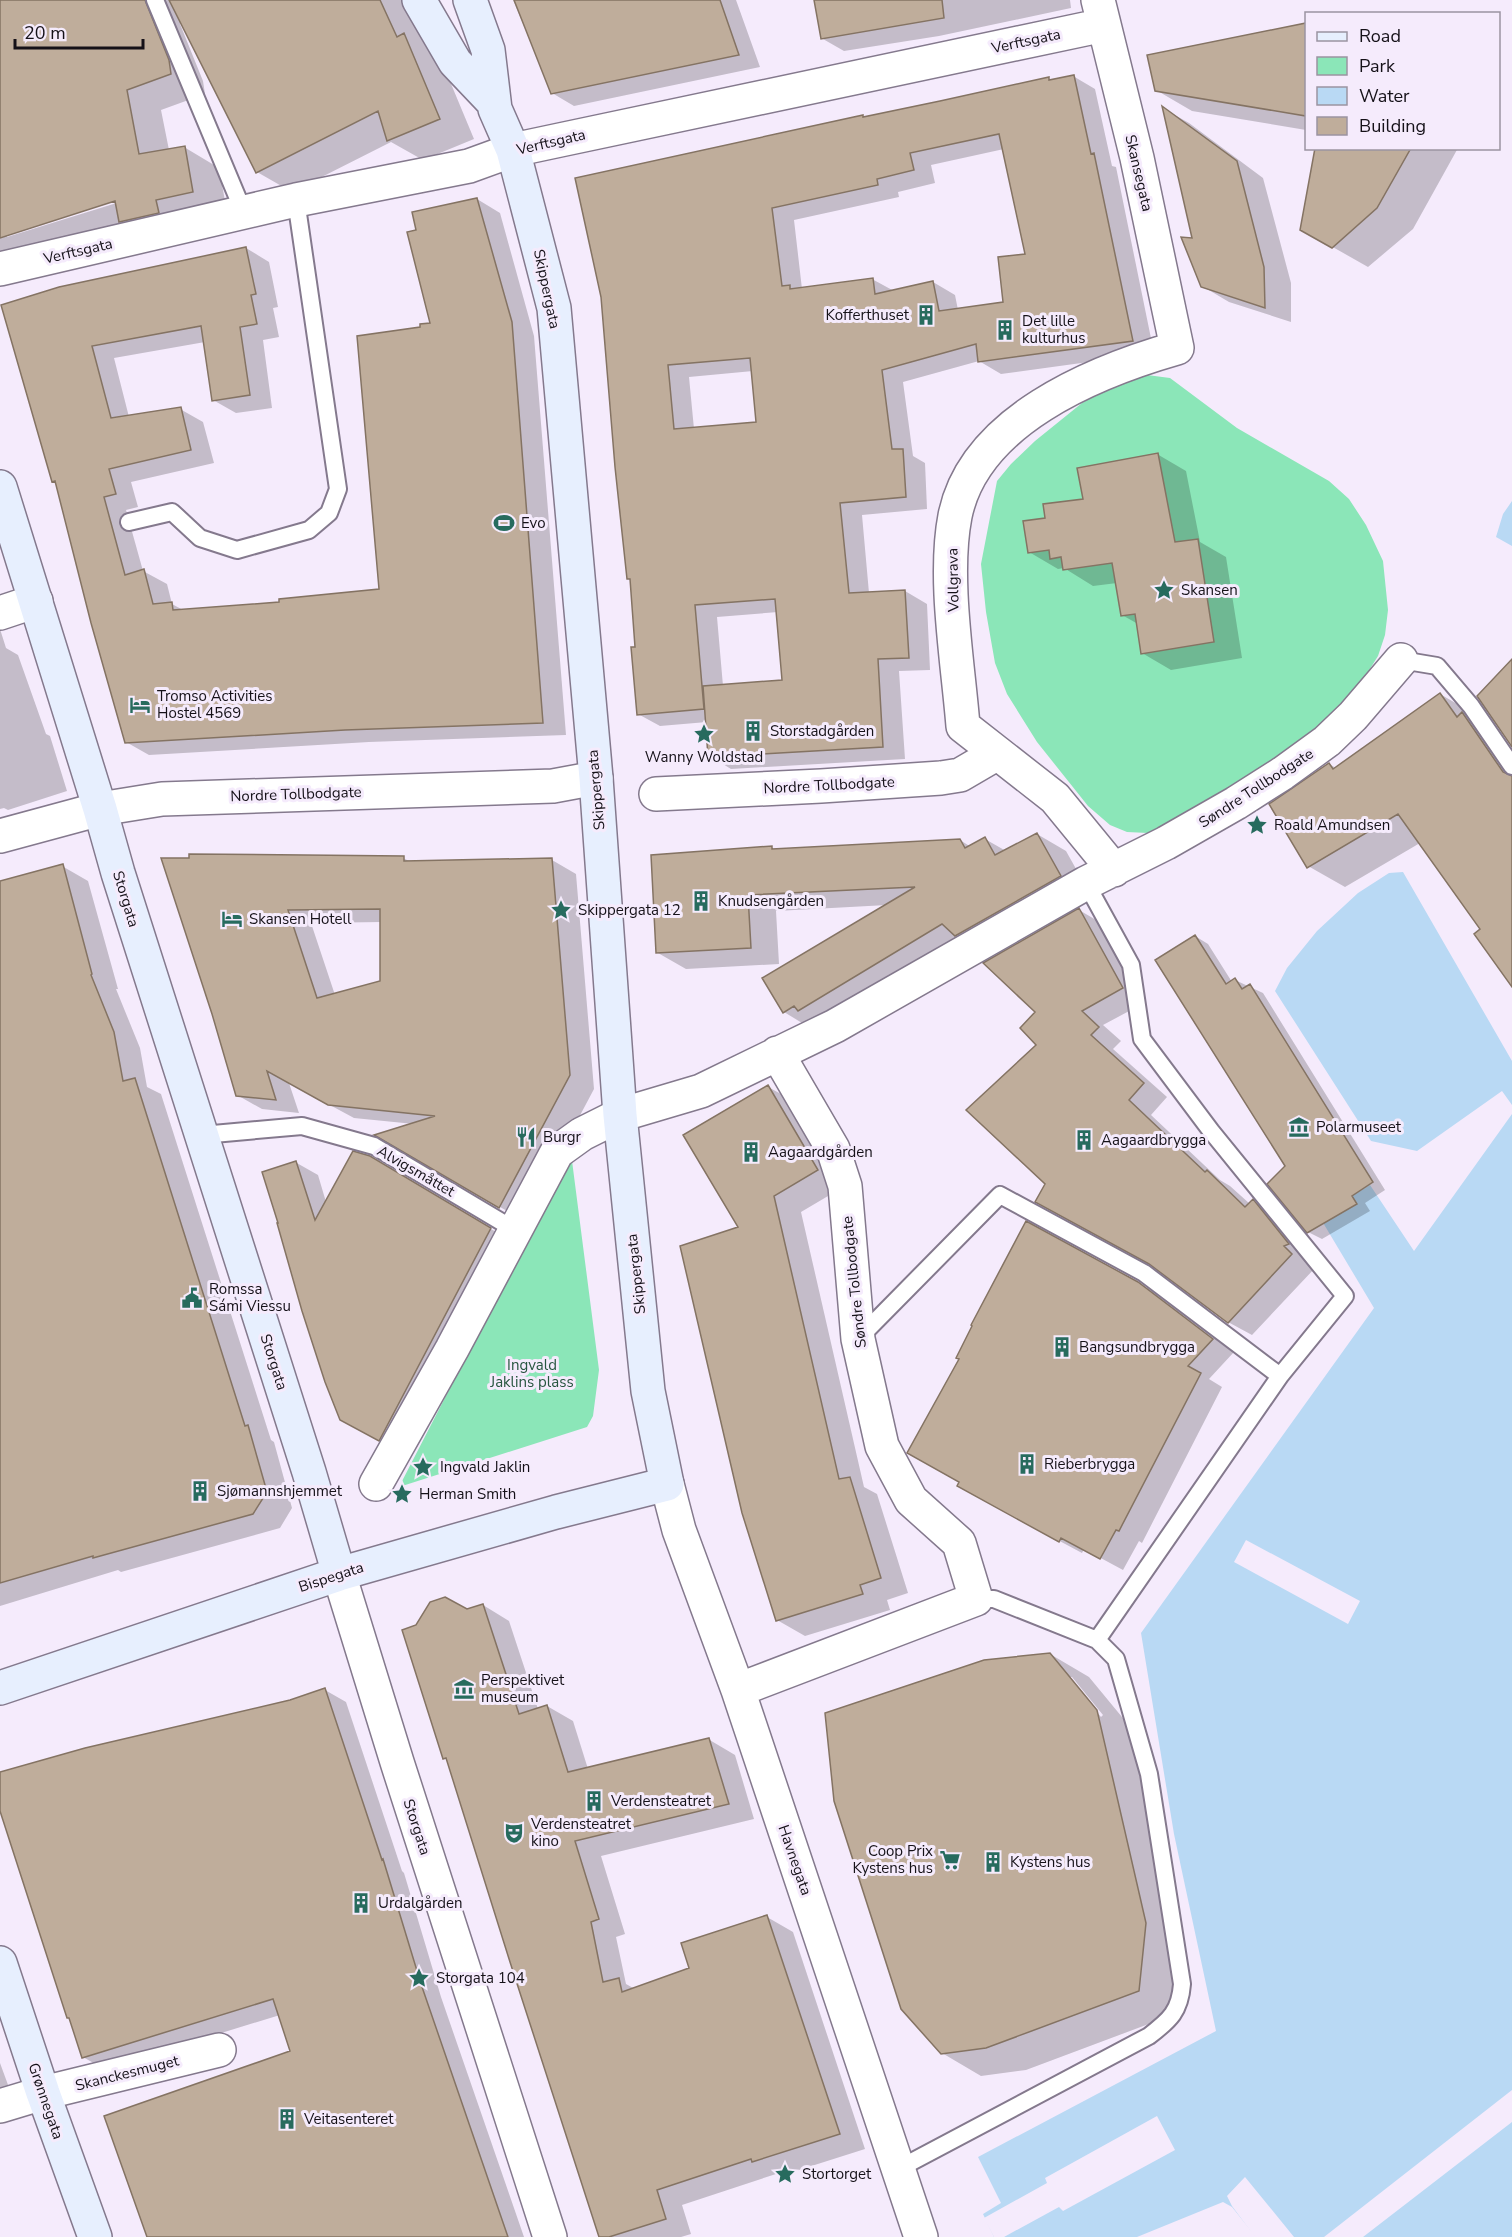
<svg xmlns="http://www.w3.org/2000/svg" width="1512" height="2237" font-family="'Nunito Sans',sans-serif">
<style>
.green{fill:#8be6b8}
.water{fill:#b9d9f4}
.pier{fill:#f5ebfc}
.shadow{fill:#0003;fill-rule:evenodd}
.building{fill:#bfad9b;stroke:#847363;stroke-width:1.5;fill-rule:evenodd}
.lines{fill:none;stroke-linecap:round;stroke-linejoin:round}
.lane-casing{stroke:#84798d;stroke-width:20}
.street-casing{stroke:#84798d;stroke-width:36}
.secondary-casing{stroke:#84798d;stroke-width:36}
.lane{stroke:#fff;stroke-width:16}
.street{stroke:#fff;stroke-width:33}
.secondary{stroke:#e7effe;stroke-width:33}
.labels{text-anchor:middle;stroke-width:6;stroke-linejoin:round;paint-order:stroke}
.street-label{font-size:15px;fill:#151118;stroke:#f5ebfc}
.poi-label{font-size:15px;fill:#151118;stroke:#f5ebfc;text-anchor:start}
.park-label{font-size:15px;fill:#285640;stroke:#f5ebfc}
</style>
<rect width="100%" height="100%" fill="#f5ebfc"/>
<path class="green" d="M1147,375L1170,378L1237,428L1329,481L1349,499L1366,525L1383,561L1388,610L1385,635L1378,656L1360,685L1316,732L1242,785L1163,828L1148,833L1127,832L1110,825L1088,806L1037,742L1007,694L995,663L986,612L981,564L997,481L1011,464L1035,441L1082,403L1116,384Z
M571,1153L599,1370L593,1416L587,1427L399,1487Z"/>
<path class="water" d="M1512,501V546L1496,537L1503,514Z
M1403,872L1512,1061V1105L1502,1091L1417,1151L1371,1141L1275,991L1287,968L1317,931L1358,893L1389,873Z
M1512,1114V2237H1256L1232,2207L1223,2202L1137,2237H994L983,2214L1001,2203L978,2157L1216,2031L1174,1834L1141,1633L1374,1308L1319,1216L1356,1203L1352,1196L1370,1185L1414,1251Z"/>
<path class="pier" d="M1246,1540L1360,1601L1348,1624L1234,1562Z
M1512,2090V2122L1363,2237H1324Z
M1157,2116L1175,2150L1063,2211L1059,2207L1004,2237H994L984,2218L1047,2183L1045,2178Z
M1245,2177L1294,2237H1255L1232,2206L1227,2196Z"/>
<path class="shadow" d="M0,0H405L426,47L439,55L474,139L423,160L391,142L292,192L257,172L180,19V24L203,81L205,94L161,110L169,150L184,147L219,168L227,212L0,253ZM122,198L123,201L7,237V234Z
M513,0H736L760,67L574,106L552,93L526,28L524,26Z
M816,0H1070L1071,8L939,36L844,51L823,39Z
M1306,25V130L1192,111L1156,90L1149,56Z
M1073,76L1095,89L1112,166L1116,167L1154,353L1001,374L979,361L903,382L913,456L925,463L927,509L862,515L869,593L905,591L927,604L930,670L899,671L905,759L731,769L710,756L707,722L660,726L638,714L637,648L631,580L628,578L603,297L865,118L1049,79L1052,81ZM1004,149L1027,255L1005,303L958,310L955,295L933,282L894,291L872,279L802,289L794,220L899,197L898,192L935,183L931,165ZM753,371L758,423L694,429L689,377ZM778,612L784,682L723,686L717,617Z
M1164,109L1189,123L1263,178L1291,283V322L1229,302L1202,286L1194,239Z
M1316,148H1458L1413,229L1368,267L1301,229Z
M477,199L500,213L534,336L566,735L369,742L149,755L126,742L58,483L53,481L3,306L246,248L269,262L278,307L273,308L279,337L263,340L272,408L236,413L213,400L205,342L114,358L129,417L180,409L203,422L214,463L131,482L138,507L126,510L143,571L167,584L172,604L183,610L281,603L381,590L422,328L432,324L418,231Z
M1157,454L1186,471L1200,542L1226,557L1242,658L1171,670L1142,653L1138,624L1122,615L1117,583L1093,586L1064,568L1058,569L1029,552L1046,520L1085,500Z
M0,629L6,648L18,655L46,734L50,736L67,791L8,810L4,808L0,809Z
M1440,694L1476,715L1512,754V984L1482,930L1420,843L1345,887L1308,866L1329,764L1336,768Z
M1037,834L1066,851L1089,892L812,1029L784,1012L887,905L776,911L779,964L686,969L658,953L771,848L776,850L960,840L971,847L985,839L1006,851Z
M403,858L411,862L552,860L576,874L594,1089L524,1221L378,1136L414,1124L354,1118L289,1083L299,1113L262,1109L237,1095L213,1014L163,860ZM382,922V983L335,995L311,923Z
M62,866L88,881L118,989H116L140,1048L147,1087L161,1094L271,1440L274,1442L292,1508L280,1528L121,1572L118,1570L0,1606V883Z
M1079,910L1103,924L1146,1002L1103,1025L1121,1041L1113,1049L1167,1097L1151,1115L1220,1180L1230,1186L1250,1204L1253,1201L1276,1214L1315,1268L1252,1335L1228,1322L1047,1184L1037,1012Z
M1195,936L1208,944L1232,982L1235,980L1263,993L1385,1190L1365,1203L1370,1211L1322,1239L1308,1232L1286,1167Z
M768,1087L796,1102L845,1186L801,1212L864,1487L877,1494L908,1593L887,1600L890,1610L805,1636L777,1620L740,1228Z
M295,1162L318,1175L326,1202L392,1170L513,1242L401,1452L364,1432Z
M1138,1283L1161,1296L1234,1352L1209,1379L1222,1387L1142,1543L1139,1541L1123,1570L1084,1549L1082,1553L981,1499Z
M483,1605L509,1621L538,1709L547,1706L573,1721L588,1769L708,1739L735,1755L754,1819L601,1856L625,1934L616,1937L626,1984L635,1989L691,1969L767,1917L793,1932L865,2149L780,2176L776,2174L682,2205L691,2234L681,2237H601L449,1761L445,1758L467,1611Z
M1050,1654L1089,1677L1136,1734L1184,1946L1178,2013L1026,2070L981,2076L942,2053ZM1068,1677H1072L1103,1715L1101,1717Z
M325,1690L346,1702L402,1871L404,1873L441,1997L524,2237H151L292,2052L280,2015L104,2069L83,2057L0,1806V1782L263,1710Z
M0,2063L11,2093L0,2096Z"/>
<path class="building" d="M0,0H145L169,60L171,74L127,90L139,154L185,146L193,192L156,200L159,213L119,222L115,201L0,238Z
M169,0H380L397,37L404,33L440,119L387,141L378,111L256,173Z
M514,0H720L739,55L551,94Z
M814,0H942L944,18L821,39Z
M1306,23V116L1155,91L1147,55Z
M1074,75L1091,154L1094,153L1133,341L978,362L976,344L882,370L892,449H903L906,497L840,503L849,593L905,590L909,658L878,659L883,747L708,757L703,686L782,680L775,599L695,605L704,709L637,715L631,647H635L630,579H627L615,467L601,297L575,178L863,115V117L940,101L1049,77V80ZM999,134L1025,254L998,257L1003,302L939,311L933,281L875,294L873,278L790,289V285L782,286L772,208L878,185L877,179L914,170L910,153ZM750,358L756,422L674,429L668,365Z
M1162,106L1237,161L1264,267L1265,308L1201,287L1181,237L1192,238Z
M1315,148H1411L1377,208L1332,248L1300,230Z
M477,198L512,322L543,723L345,730L125,743L91,623L55,481L52,482L1,305L59,287L246,247L256,294L251,295L257,324L240,327L250,395L212,401L201,326L92,346L111,418L181,407L191,450L109,469L116,494L104,497L125,575L144,569L153,604L172,602L173,610L279,602V599L379,589L357,336L420,327V324L430,323L407,232L416,230L412,212Z
M1158,453L1175,542L1198,539L1214,642L1141,654L1135,614L1121,616L1112,563L1063,570L1061,557L1050,559L1049,550L1028,553L1023,521L1045,518L1043,504L1083,499L1077,468Z
M1512,659V747L1477,696Z
M1440,693L1457,717L1462,712L1503,772L1512,776V987L1474,934L1480,929L1398,814L1307,868L1269,804L1329,763L1333,769Z
M1037,833L1061,876L955,936L942,924L798,1011L794,1006L783,1013L762,978L915,887L748,895L751,948L656,953L651,855L772,846V849L960,839L965,848L985,837L995,855Z
M189,854L404,856V861L552,858L570,1075L499,1208L374,1135L435,1116L328,1105L267,1071L276,1100L236,1096L212,1014L161,858H189ZM380,909V981L317,998L288,910Z
M63,864L92,974L91,975L114,1032L123,1081L135,1078L245,1426L248,1425L267,1492L253,1514L93,1558V1556L0,1583V881Z
M1079,908L1123,988L1082,1011L1099,1027L1091,1035L1144,1083L1129,1100L1205,1172L1207,1170L1245,1207L1253,1199L1289,1244L1284,1246L1292,1254L1228,1323L1149,1264L1035,1202L1045,1184L966,1110L1036,1045L1020,1028L1035,1012L983,963Z
M1195,935L1226,984L1235,978L1242,989L1250,984L1373,1182L1352,1196L1357,1204L1307,1233L1267,1184L1285,1166L1155,960Z
M768,1085L818,1170L774,1196L839,1479L850,1477L881,1578L860,1585L863,1594L776,1621L742,1513L680,1246L738,1227L683,1135Z
M353,1151L370,1156L491,1228L379,1441L340,1420L325,1382L302,1311L277,1223H278L262,1172L296,1161L315,1220Z
M1026,1221L1138,1282L1213,1339L1188,1366L1201,1373L1119,1531L1116,1530L1100,1559L1061,1538L1059,1542L957,1486L959,1482L907,1453L959,1359L956,1358L972,1326L971,1325Z
M445,1597L467,1609L483,1604L519,1714L547,1705L568,1772L709,1738L729,1804L575,1841L599,1919L591,1922L603,1982L619,1978L622,1992L689,1968L681,1943L767,1915L840,2134L752,2162L751,2159L657,2190L666,2219L609,2237H599L510,1962L446,1758L443,1759L402,1630L416,1625L430,1602Z
M1050,1653L1097,1710L1146,1923L1139,1991L986,2048L941,2054L901,2009L834,1801L825,1713L984,1660Z
M325,1688L382,1860L383,1859L421,1984L508,2237H147L104,2116L290,2051L273,1999L82,2058L69,2018H67L0,1811V1772L85,1748L290,1700Z"/>
<g class="lines">
<g class="lane-casing">
<path id="lane" d="M155,0L244,213
M129,522L172,512L200,538L237,550L309,530L329,513L338,489L296,200
M1401,660L1437,666L1471,706L1512,766
M1086,883L1131,965L1142,1039L1211,1131L1345,1296L1280,1376L1097,1640
M202,1135L302,1126L374,1146L515,1230
M858,1339L1000,1195L1144,1273L1280,1376
M900,2168L1149,2036C1170,2020 1180,2011 1182,1984L1149,1774L1116,1659L1097,1640L994,1599H976"/>
</g>
<g class="street-casing">
<path id="street" d="M1098,0L1137,158L1177,348C1093,372 974,421 955,516C943,578 958,663 963,726L1055,798L1114,870
M0,269L296,200L469,166L513,150L560,140L1104,25
M0,613L36,601
M656,794L821,786L941,778L960,775L996,754
M0,836L100,809L162,799L553,786L596,778
M376,1484L452,1349L557,1152L582,1134L620,1115L701,1091L835,1026L1086,883L1166,843L1236,803L1283,773L1327,741L1353,716L1401,660
M667,1484L679,1530L738,1690L921,2237
M339,1574L397,1762L550,2237
M738,1690L976,1599L959,1543L911,1500L882,1446L858,1339L845,1186L833,1149L777,1053
M0,2106L43,2093L219,2050"/>
</g>
<g class="secondary-casing">
<path id="secondary" d="M419,0L455,62L493,102
M0,487L100,809L118,873L309,1472L339,1574
M0,1688L339,1574L556,1512L667,1484L648,1391L620,1115L596,778L554,308L513,150L495,109L488,50L470,0
M0,1963L43,2093L95,2237"/>
</g>
<use href="#lane" class="lane"/>
<use href="#street" class="street"/>
<use href="#secondary" class="secondary"/>
</g>
<defs>
<g id="building-bare" transform="scale(1.62)"><path d="M-4-6H4V6H1V3H-1V6H-4ZM-2.5-4.3h1.7v1.8h-1.7ZM.8-4.3h1.7v1.8H.8ZM-2.5-1h1.7V.8h-1.7ZM.8-1h1.7V.8H.8Z" fill="#276b5e" stroke="#f5ebfc" stroke-width="2.5" paint-order="stroke"/></g>
<g id="stadium-bare" transform="scale(1.62)"><path d="M0-5a6.5 5 0 1 0 0 10a6.5 5 0 1 0 0-10ZM-3.5-1.8h7v3.6h-7Z" fill="#276b5e" stroke="#f5ebfc" stroke-width="2.5" paint-order="stroke"/></g>
<g id="sight-bare" transform="scale(1.62)"><path d="M0-6L1.8-2.2L6-1.7L2.9 1.2L3.7 5.4L0 3.3L-3.7 5.4L-2.9 1.2L-6-1.7L-1.8-2.2Z" fill="#276b5e" stroke="#f5ebfc" stroke-width="2.5" paint-order="stroke"/></g>
<g id="hotel-bare" transform="scale(1.62)"><path d="M-6-4.5h1.5V1H6V5H4.5V3h-9V5H-6ZM-4 0a1.8 1.8 0 1 1 3.6 0ZM.5 0V-2.5h3Q6-2.5 6 0Z" fill="#276b5e" stroke="#f5ebfc" stroke-width="2.5" paint-order="stroke"/></g>
<g id="museum-bare" transform="scale(1.62)"><path d="M0-6L6-3V-2H-6V-3ZM-5-1h2V3h-2ZM-1-1h2V3h-2ZM3-1h2V3H3ZM-6 4H6V6H-6Z" fill="#276b5e" stroke="#f5ebfc" stroke-width="2.5" paint-order="stroke"/></g>
<g id="restaurant-bare" transform="scale(1.62)"><path d="M-5-6h1v4h1v-4h1v4h1v-4h1v5L-1.5 .5V6h-2V.5L-5-1ZM5-6V6H3V1.5H1.5Q1.5-4 5-6Z" fill="#276b5e" stroke="#f5ebfc" stroke-width="2.5" paint-order="stroke"/></g>
<g id="civic-bare" transform="scale(1.62)"><path d="M-.6-6.5H3V-4.5H.6V-3L4-1V1h2V6H-6V1h2V-1L-.6-3ZM-1.2 2.5V6h2.4V2.5Z" fill="#276b5e" stroke="#f5ebfc" stroke-width="2.5" paint-order="stroke"/></g>
<g id="theatre-bare" transform="scale(1.62)"><path d="M-5-5.5Q0-4 5-5.5V0Q5 5 0 6Q-5 5-5 0ZM-3.3-2.5H-1v1.5H-3.3ZM1-2.5H3.3v1.5H1ZM-2.8 1Q0 5.5 2.8 1Z" fill="#276b5e" stroke="#f5ebfc" stroke-width="2.5" paint-order="stroke"/></g>
<g id="supermarket-bare" transform="scale(1.62)"><path d="M-6-5.5h2.5l.6 2H6L4.5 2H-2.5L-4.4-4H-6ZM-1.5 3.2a1.3 1.3 0 1 0 .1 0ZM3 3.2a1.3 1.3 0 1 0 .1 0Z" fill="#276b5e" stroke="#f5ebfc" stroke-width="2.5" paint-order="stroke"/></g>
</defs>
<g fill-rule="evenodd">
<use href="#building-bare" x="926" y="315"/>
<use href="#building-bare" x="1005" y="330"/>
<use href="#stadium-bare" x="504" y="523"/>
<use href="#sight-bare" x="1164" y="590"/>
<use href="#hotel-bare" x="140" y="705"/>
<use href="#building-bare" x="753" y="731"/>
<use href="#sight-bare" x="704" y="734"/>
<use href="#sight-bare" x="1257" y="825"/>
<use href="#building-bare" x="701" y="901"/>
<use href="#sight-bare" x="561" y="910"/>
<use href="#hotel-bare" x="232" y="919"/>
<use href="#museum-bare" x="1299" y="1127"/>
<use href="#restaurant-bare" x="526" y="1137"/>
<use href="#building-bare" x="1084" y="1140"/>
<use href="#building-bare" x="751" y="1152"/>
<use href="#civic-bare" x="192" y="1298"/>
<use href="#building-bare" x="1062" y="1347"/>
<use href="#building-bare" x="1027" y="1464"/>
<use href="#sight-bare" x="423" y="1467"/>
<use href="#building-bare" x="200" y="1491"/>
<use href="#sight-bare" x="402" y="1494"/>
<use href="#museum-bare" x="464" y="1689"/>
<use href="#building-bare" x="594" y="1801"/>
<use href="#theatre-bare" x="514" y="1833"/>
<use href="#supermarket-bare" x="950" y="1860"/>
<use href="#building-bare" x="993" y="1862"/>
<use href="#building-bare" x="361" y="1903"/>
<use href="#sight-bare" x="419" y="1978"/>
<use href="#building-bare" x="287" y="2119"/>
<use href="#sight-bare" x="785" y="2174"/>
</g>
<g class="labels">
<g class="street-label">
<text transform="translate(1026 41) rotate(-12)" y="5">Verftsgata</text>
<text transform="translate(551 142) rotate(-13)" y="5">Verftsgata</text>
<text transform="translate(1139 173) rotate(77)" y="5">Skansegata</text>
<text transform="translate(78 251) rotate(-13)" y="5">Verftsgata</text>
<text transform="translate(547 289) rotate(78)" y="5">Skippergata</text>
<text transform="translate(953 580) rotate(-91)" y="5">Vollgrava</text>
<text transform="translate(829 785) rotate(-3)" y="5">Nordre Tollbodgate</text>
<text transform="translate(1256 788) rotate(-33)" y="5">Søndre Tollbodgate</text>
<text transform="translate(596 790) rotate(-95)" y="5">Skippergata</text>
<text transform="translate(296 794) rotate(-2)" y="5">Nordre Tollbodgate</text>
<text transform="translate(126 899) rotate(73)" y="5">Storgata</text>
<text transform="translate(416 1171) rotate(30)" y="5">Alvigsmåttet</text>
<text transform="translate(636 1274) rotate(-96)" y="5">Skippergata</text>
<text transform="translate(854 1282) rotate(-96)" y="5">Søndre Tollbodgate</text>
<text transform="translate(274 1362) rotate(72)" y="5">Storgata</text>
<text transform="translate(331 1577) rotate(-18)" y="5">Bispegata</text>
<text transform="translate(417 1827) rotate(72)" y="5">Storgata</text>
<text transform="translate(795 1860) rotate(71)" y="5">Havnegata</text>
<text transform="translate(127 2073) rotate(-14)" y="5">Skanckesmuget</text>
<text transform="translate(46 2101) rotate(71)" y="5">Grønnegata</text>
</g>
<g class="poi-label">
<text x="909" y="320" text-anchor="end">Kofferthuset</text>
<text x="1022" y="326">Det lille<tspan x="1022" dy="17">kulturhus</tspan></text>
<text x="521" y="528">Evo</text>
<text x="1181" y="595">Skansen</text>
<text x="157" y="701">Tromso Activities<tspan x="157" dy="17">Hostel 4569</tspan></text>
<text x="770" y="736">Storstadgården</text>
<text x="704" y="762" text-anchor="middle">Wanny Woldstad</text>
<text x="1274" y="830">Roald Amundsen</text>
<text x="718" y="906">Knudsengården</text>
<text x="578" y="915">Skippergata 12</text>
<text x="249" y="924">Skansen Hotell</text>
<text x="1316" y="1132">Polarmuseet</text>
<text x="543" y="1142">Burgr</text>
<text x="1101" y="1145">Aagaardbrygga</text>
<text x="768" y="1157">Aagaardgården</text>
<text x="209" y="1294">Romssa<tspan x="209" dy="17">Sámi Viessu</tspan></text>
<text x="1079" y="1352">Bangsundbrygga</text>
<text x="1044" y="1469">Rieberbrygga</text>
<text x="440" y="1472">Ingvald Jaklin</text>
<text x="217" y="1496">Sjømannshjemmet</text>
<text x="419" y="1499">Herman Smith</text>
<text x="481" y="1685">Perspektivet<tspan x="481" dy="17">museum</tspan></text>
<text x="611" y="1806">Verdensteatret</text>
<text x="531" y="1829">Verdensteatret<tspan x="531" dy="17">kino</tspan></text>
<text x="933" y="1856" text-anchor="end">Coop Prix<tspan x="933" dy="17">Kystens hus</tspan></text>
<text x="1010" y="1867">Kystens hus</text>
<text x="378" y="1908">Urdalgården</text>
<text x="436" y="1983">Storgata 104</text>
<text x="304" y="2124">Veitasenteret</text>
<text x="802" y="2179">Stortorget</text>
</g>
<g class="park-label">
<text x="532" y="1370">Ingvald<tspan x="532" dy="17">Jaklins plass</tspan></text>
</g>
</g>
<rect x="1305" y="12" width="195" height="138" fill="#f5ebfc" stroke="#9b94a1" stroke-width="1.5"/>
<rect x="1317" y="32" width="30" height="9" fill="#e7effe" stroke="#9b94a1" stroke-width="1.5"/>
<text x="1359" y="42" font-size="18" fill="#151118">Road</text>
<rect x="1317" y="57" width="30" height="18" fill="#8be6b8" stroke="#9b94a1" stroke-width="1.5"/>
<text x="1359" y="72" font-size="18" fill="#151118">Park</text>
<rect x="1317" y="87" width="30" height="18" fill="#b9d9f4" stroke="#9b94a1" stroke-width="1.5"/>
<text x="1359" y="102" font-size="18" fill="#151118">Water</text>
<rect x="1317" y="117" width="30" height="18" fill="#bfad9b" stroke="#9b94a1" stroke-width="1.5"/>
<text x="1359" y="132" font-size="18" fill="#151118">Building</text>
<path d="M15 39v9h128v-9" fill="none" stroke="#151118" stroke-width="3"/>
<text x="24" y="39" font-size="18" fill="#151118" stroke="#f5ebfc" stroke-width="4.5" paint-order="stroke">20 m</text>
</svg>
